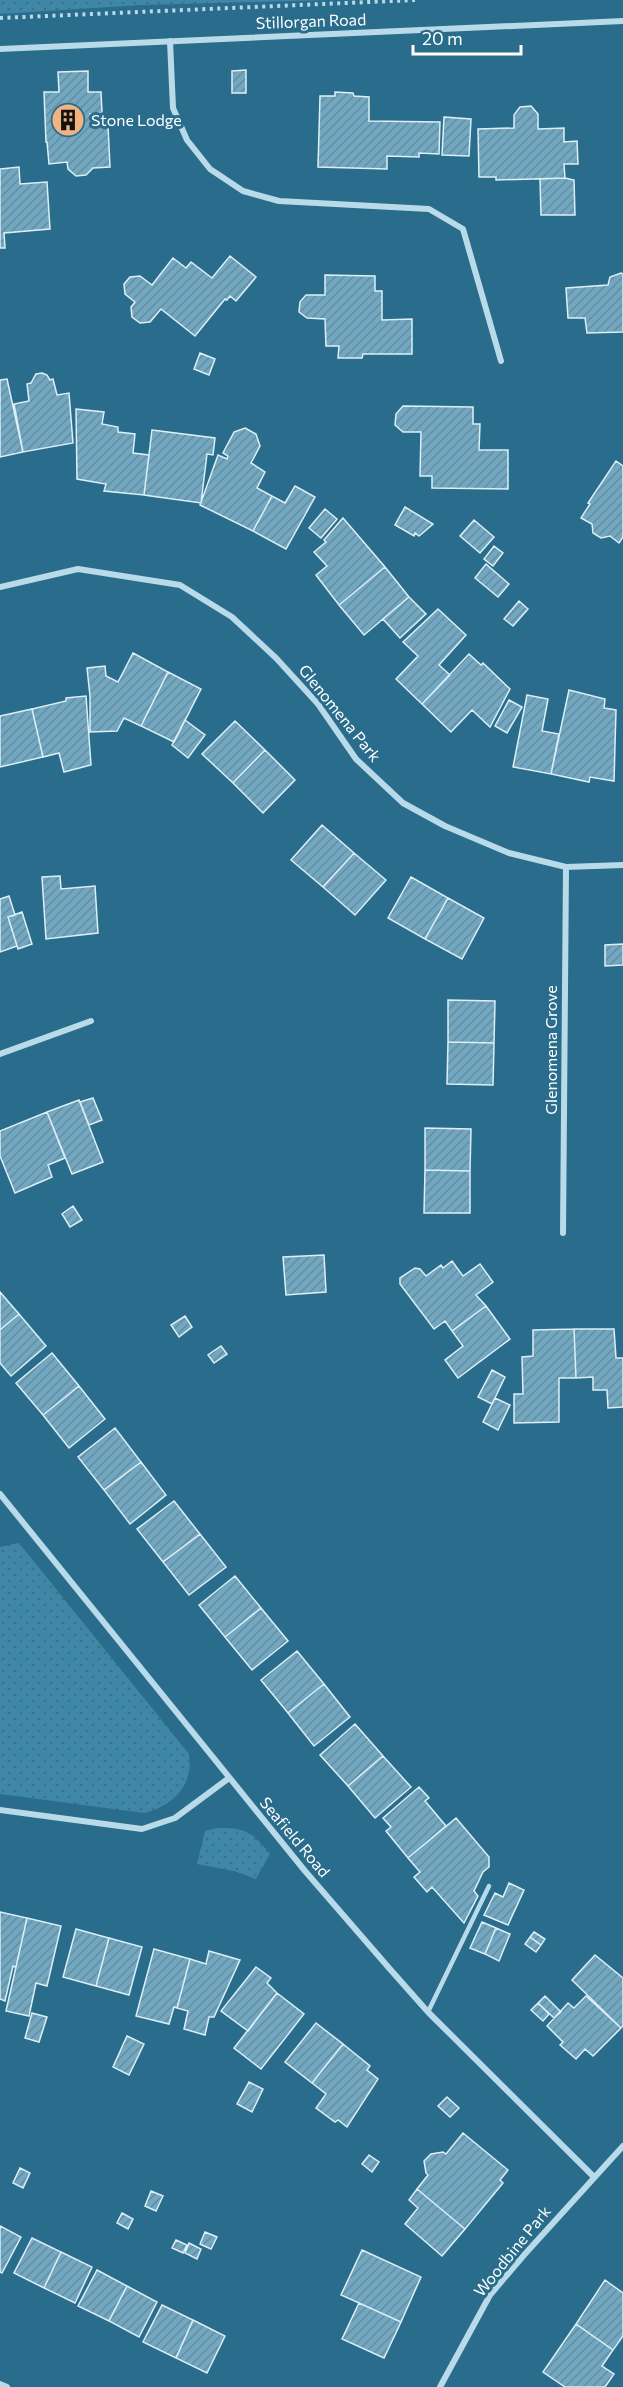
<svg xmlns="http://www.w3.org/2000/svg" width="623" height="2387" font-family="Commissioner,sans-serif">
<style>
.grass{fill:url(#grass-dots)}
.building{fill:url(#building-hatch);stroke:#dceff7;stroke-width:1.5}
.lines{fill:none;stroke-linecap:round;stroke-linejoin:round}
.path{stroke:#b8dae9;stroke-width:4;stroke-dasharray:3 4.5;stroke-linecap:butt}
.lane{stroke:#b8dae9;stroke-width:4.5}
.street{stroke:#b8dae9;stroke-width:6}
.labels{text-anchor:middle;stroke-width:6;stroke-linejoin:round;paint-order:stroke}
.street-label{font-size:16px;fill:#fff;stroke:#296c8b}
.poi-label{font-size:16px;fill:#fff;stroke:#296c8b;text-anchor:start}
</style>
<defs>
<pattern id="grass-dots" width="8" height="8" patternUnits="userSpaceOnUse" patternTransform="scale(1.5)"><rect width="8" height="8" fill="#3e87a7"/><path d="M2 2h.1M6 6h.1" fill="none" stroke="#446f83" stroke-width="1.8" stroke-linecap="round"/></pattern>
<pattern id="building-hatch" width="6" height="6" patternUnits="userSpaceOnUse" patternTransform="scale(1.5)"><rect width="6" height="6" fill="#71a7c0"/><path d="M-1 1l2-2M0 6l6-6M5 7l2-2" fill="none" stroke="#668c9d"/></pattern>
</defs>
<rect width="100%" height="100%" fill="#296c8b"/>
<path class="grass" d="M0,0H330L142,5L0,14Z
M19,1543L189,1754C194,1785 173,1806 144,1813L0,1794V1547Z
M217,1828C246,1827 252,1832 270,1854L256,1879L234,1871L197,1864L205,1831Z"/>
<path class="building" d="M246,70V93H232V71Z
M88,71V92H101L102,113L90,114L91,126L108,125L110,167L93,168L86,175L76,176L68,169L67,162L49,164L47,142H46L44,92H59L58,72Z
M335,92L353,93L354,96L369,97V121L440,122L439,154L419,153V157L387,156V169L318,167L320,96H335Z
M531,106L538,114V129L564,128V142L577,141L578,164H564L565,178L496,180V177H479L478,129L514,128V115L520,107Z
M444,117L471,119L469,156L442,155Z
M19,167L20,184L47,182L50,229L4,233L5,248H0V169Z
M565,178L574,180L575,215H541L540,179Z
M230,256L256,277L236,301L230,296L227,300L225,299L195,336L161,309L150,322L140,323L132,317L131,307L135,302L125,294L124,284L130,277L140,276L152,285L173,258L186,268L191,262L212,278Z
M621,273L623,274V332L587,333L585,318H568L566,288L608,285L610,277Z
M325,275L375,276V291H382V320L412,319V354H363L362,358H338L339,346H326L325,319L307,318L299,312L300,302L306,295H325Z
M200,353L215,359L209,375L194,369Z
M42,373L47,375L50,380L53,379L57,395L69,393L73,443L23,452L14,404L29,401L27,384L31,383L36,374Z
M7,379L23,452L0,457V380Z
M403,406L473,407V424H480L479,450H508V489L432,488V476H420L421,432H403L395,425L396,414Z
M76,409L104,412L102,424L118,427V432L135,434L133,453L149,455L144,495L104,491L106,484L77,479Z
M245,428L256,434L260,446L251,463L265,472L257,488L272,496L253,531L200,505L218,455L227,459L228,456L223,453L234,432Z
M152,430L215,438L213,455L207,454L201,503L144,495Z
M616,461L623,466V537L619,543L610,536L601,538L593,533L592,524L581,518L590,504L588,503Z
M295,486L315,497L286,549L253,531L272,496L285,503Z
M405,507L433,524L419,536L415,533L414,536L395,525Z
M325,509L337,519L321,538L309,528Z
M343,518L385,567L339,605L316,575L327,566L314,552L326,542L324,540Z
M474,520L494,537L480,553L460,536Z
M494,546L503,553L493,566L484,559Z
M486,564L509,584L498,597L475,578Z
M385,567L409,597L364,635L339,605Z
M409,597L426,614L400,638L383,619Z
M519,601L528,609L513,626L504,619Z
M438,609L466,635L439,665L450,675L422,704L396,679L418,656L403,642Z
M133,653L168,672L141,726L124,718L117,731L90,732V696L87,668L105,666L106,676L118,682Z
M469,654L481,665L483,663L510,689L490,727L472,710L451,732L422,704Z
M168,672L201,689L174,742L141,726Z
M569,690L605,699L604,708L616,710L614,781L590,777L589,782L551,774Z
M527,695L548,699L542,731L559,734L551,774L513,767Z
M86,696L91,765L64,772L59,753L43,757L32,709L66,701V698Z
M509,700L522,707L507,733L495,726Z
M32,709L43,757L0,767V716Z
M185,720L205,735L188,758L172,745Z
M235,721L265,750L233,783L202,754Z
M265,750L295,780L263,813L233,783Z
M322,825L354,853L323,887L291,860Z
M354,853L386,880L355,915L323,887Z
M60,876L61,889L95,886L98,933L46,939L42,877Z
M411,877L448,898L425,939L388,918Z
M9,896L15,915L8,917L17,946L0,952V899Z
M448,898L484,918L462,959L425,939Z
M22,912L32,944L18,949L8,917Z
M623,944V965L605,966V945Z
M448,1000L495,1001L494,1043L448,1042Z
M448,1042L494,1043L493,1085L447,1084Z
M93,1098L102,1120L89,1125L80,1102Z
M79,1100L103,1162L72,1174L47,1112Z
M47,1112L65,1158L48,1165L52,1177L15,1193L0,1156V1131Z
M425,1128L471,1129L470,1171L425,1170Z
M425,1170L470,1171V1213H424Z
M73,1206L82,1220L70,1227L62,1214Z
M324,1255L326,1292L286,1295L283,1257Z
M452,1261L463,1276L480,1264L493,1282L476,1295L486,1306L452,1331L445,1321L434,1329L400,1284V1278L415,1268L420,1269L426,1276L441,1265L443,1268Z
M0,1292L19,1314L0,1330Z
M486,1306L510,1339L458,1378L445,1360L463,1346L452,1331Z
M19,1314L46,1346L11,1376L0,1363V1330Z
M185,1316L192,1327L179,1337L171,1325Z
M574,1329H614L616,1358H623V1407L608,1408L607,1390H593V1377L576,1378Z
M574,1329L576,1378H559V1422L514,1423V1394H523L522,1357L533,1356V1330Z
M221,1346L227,1354L214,1363L208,1355Z
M52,1353L79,1386L43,1415L16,1383Z
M492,1370L505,1377L492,1404L478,1397Z
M79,1386L105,1419L69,1448L43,1415Z
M495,1398L510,1405L498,1430L483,1422Z
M115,1428L141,1462L104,1490L78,1457Z
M141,1462L166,1495L130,1524L104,1490Z
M174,1501L200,1534L163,1562L137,1529Z
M200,1534L226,1567L189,1595L163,1562Z
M235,1576L261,1608L225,1637L199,1605Z
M261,1608L288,1641L252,1670L225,1637Z
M297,1651L324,1684L288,1713L261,1680Z
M324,1684L350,1717L314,1746L288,1713Z
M355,1724L383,1756L348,1786L320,1755Z
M383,1756L411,1787L375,1818L348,1786Z
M419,1787L429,1798L425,1801L446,1826L408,1858L386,1831L391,1827L383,1818Z
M456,1818L489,1857V1867L483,1872L474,1891L478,1896L464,1923L432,1887L427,1892L414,1877L420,1872L408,1858Z
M509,1883L524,1890L508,1925L484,1915L495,1893L503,1897Z
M0,1912L27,1918L16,1967L13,1966L5,2001L0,1999Z
M27,1918L61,1926L47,1986L36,1983L29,2016L6,2011Z
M482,1922L496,1928L485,1954L470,1948Z
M496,1928L510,1934L499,1961L485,1954Z
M76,1929L109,1938L96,1986L63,1977Z
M534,1932L545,1939L541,1945L530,1937Z
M530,1937L541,1945L536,1952L525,1944Z
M109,1938L142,1947L129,1995L96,1986Z
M154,1949L190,1959L177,2008L174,2007L169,2024L136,2016Z
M209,1951L240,1960L214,2017H209L205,2035L184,2029L188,2011L177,2008L190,1959L206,1964Z
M595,1955L623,1978V2026L621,2028L572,1980Z
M256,1967L271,1978L267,1983L277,1993L248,2031L221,2011Z
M277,1993L304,2014L261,2069L234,2048Z
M545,1996L561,2012L554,2018L538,2003Z
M586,1996L621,2028L593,2056L585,2049L576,2059L560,2045L563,2042L547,2026L568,2003L574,2008Z
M538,2003L549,2014L543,2021L531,2010Z
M32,2013L47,2017L39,2042L25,2038Z
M316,2023L343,2044L312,2083L285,2062Z
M127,2036L144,2044L129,2075L113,2067Z
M343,2044L370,2066L367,2070L378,2079L347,2127L338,2120L335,2122L316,2108L326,2094L312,2083Z
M249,2082L263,2089L252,2112L237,2104Z
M447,2097L459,2108L450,2117L438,2106Z
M463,2133L508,2170L500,2180L503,2183L465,2229L417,2189L428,2175L426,2173L424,2161L431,2154L443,2152L446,2154Z
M369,2155L379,2162L372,2172L362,2164Z
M20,2168L30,2173L23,2188L13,2183Z
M417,2189L465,2229L442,2256L405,2224L418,2208L409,2200Z
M151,2191L163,2196L156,2211L145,2206Z
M122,2213L133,2219L128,2229L117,2223Z
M0,2226L21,2237L2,2273L0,2272Z
M205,2232L217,2237L211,2249L200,2244Z
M32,2238L61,2252L44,2288L14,2273Z
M176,2240L187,2245L183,2253L172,2248Z
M189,2243L201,2249L197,2259L185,2253Z
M362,2250L421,2277L401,2322L341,2295Z
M61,2252L92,2267L75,2303L44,2288Z
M97,2270L127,2286L109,2321L78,2306Z
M605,2280L623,2293V2336L613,2350L576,2324Z
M127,2286L157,2302L139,2337L109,2321Z
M359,2303L401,2322L384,2358L342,2339Z
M162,2305L193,2320L176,2358L143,2342Z
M193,2320L225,2336L207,2373L176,2358Z
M576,2324L613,2350L602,2366L614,2374L605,2387H565L543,2372Z"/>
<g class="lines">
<path class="path" d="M0,18L415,0"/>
<path class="lane" d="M428,2012L489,1886"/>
<path class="street" d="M170,41L173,108L187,140L210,169L243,191L279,201L429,209L463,229L501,361
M0,49L623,21
M0,587L78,569L180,585L232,617L276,658L318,704L356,759L403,803L445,826L509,853L566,867L623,865
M0,1054L91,1021
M563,1233L566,867
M0,1494L305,1871L389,1968L428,2012L593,2176
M0,1810L142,1829L175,1818L229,1778
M0,2384L7,2387
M440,2387L490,2295L524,2255L623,2146"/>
</g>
<defs>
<g id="building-disc" transform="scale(1.725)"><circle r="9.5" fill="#f1b47e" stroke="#296c8b"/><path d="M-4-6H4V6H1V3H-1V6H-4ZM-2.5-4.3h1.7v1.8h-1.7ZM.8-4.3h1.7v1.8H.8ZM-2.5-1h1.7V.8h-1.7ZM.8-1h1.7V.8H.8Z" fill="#111"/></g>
</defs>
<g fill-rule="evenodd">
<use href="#building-disc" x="68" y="120"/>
</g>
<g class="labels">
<g class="street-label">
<text transform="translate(311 21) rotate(-2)" y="6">Stillorgan Road</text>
<text transform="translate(340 713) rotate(51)" y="6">Glenomena Park</text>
<text transform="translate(551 1050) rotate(-90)" y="6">Glenomena Grove</text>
<text transform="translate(295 1837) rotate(50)" y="6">Seafield Road</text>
<text transform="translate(512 2251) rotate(-51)" y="6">Woodbine Park</text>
</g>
<g class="poi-label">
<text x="91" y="126">Stone Lodge</text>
</g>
</g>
<path d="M413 45v9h108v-9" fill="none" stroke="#ffffff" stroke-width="3"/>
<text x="422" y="45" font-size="18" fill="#ffffff" stroke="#296c8b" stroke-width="4.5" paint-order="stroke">20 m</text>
</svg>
